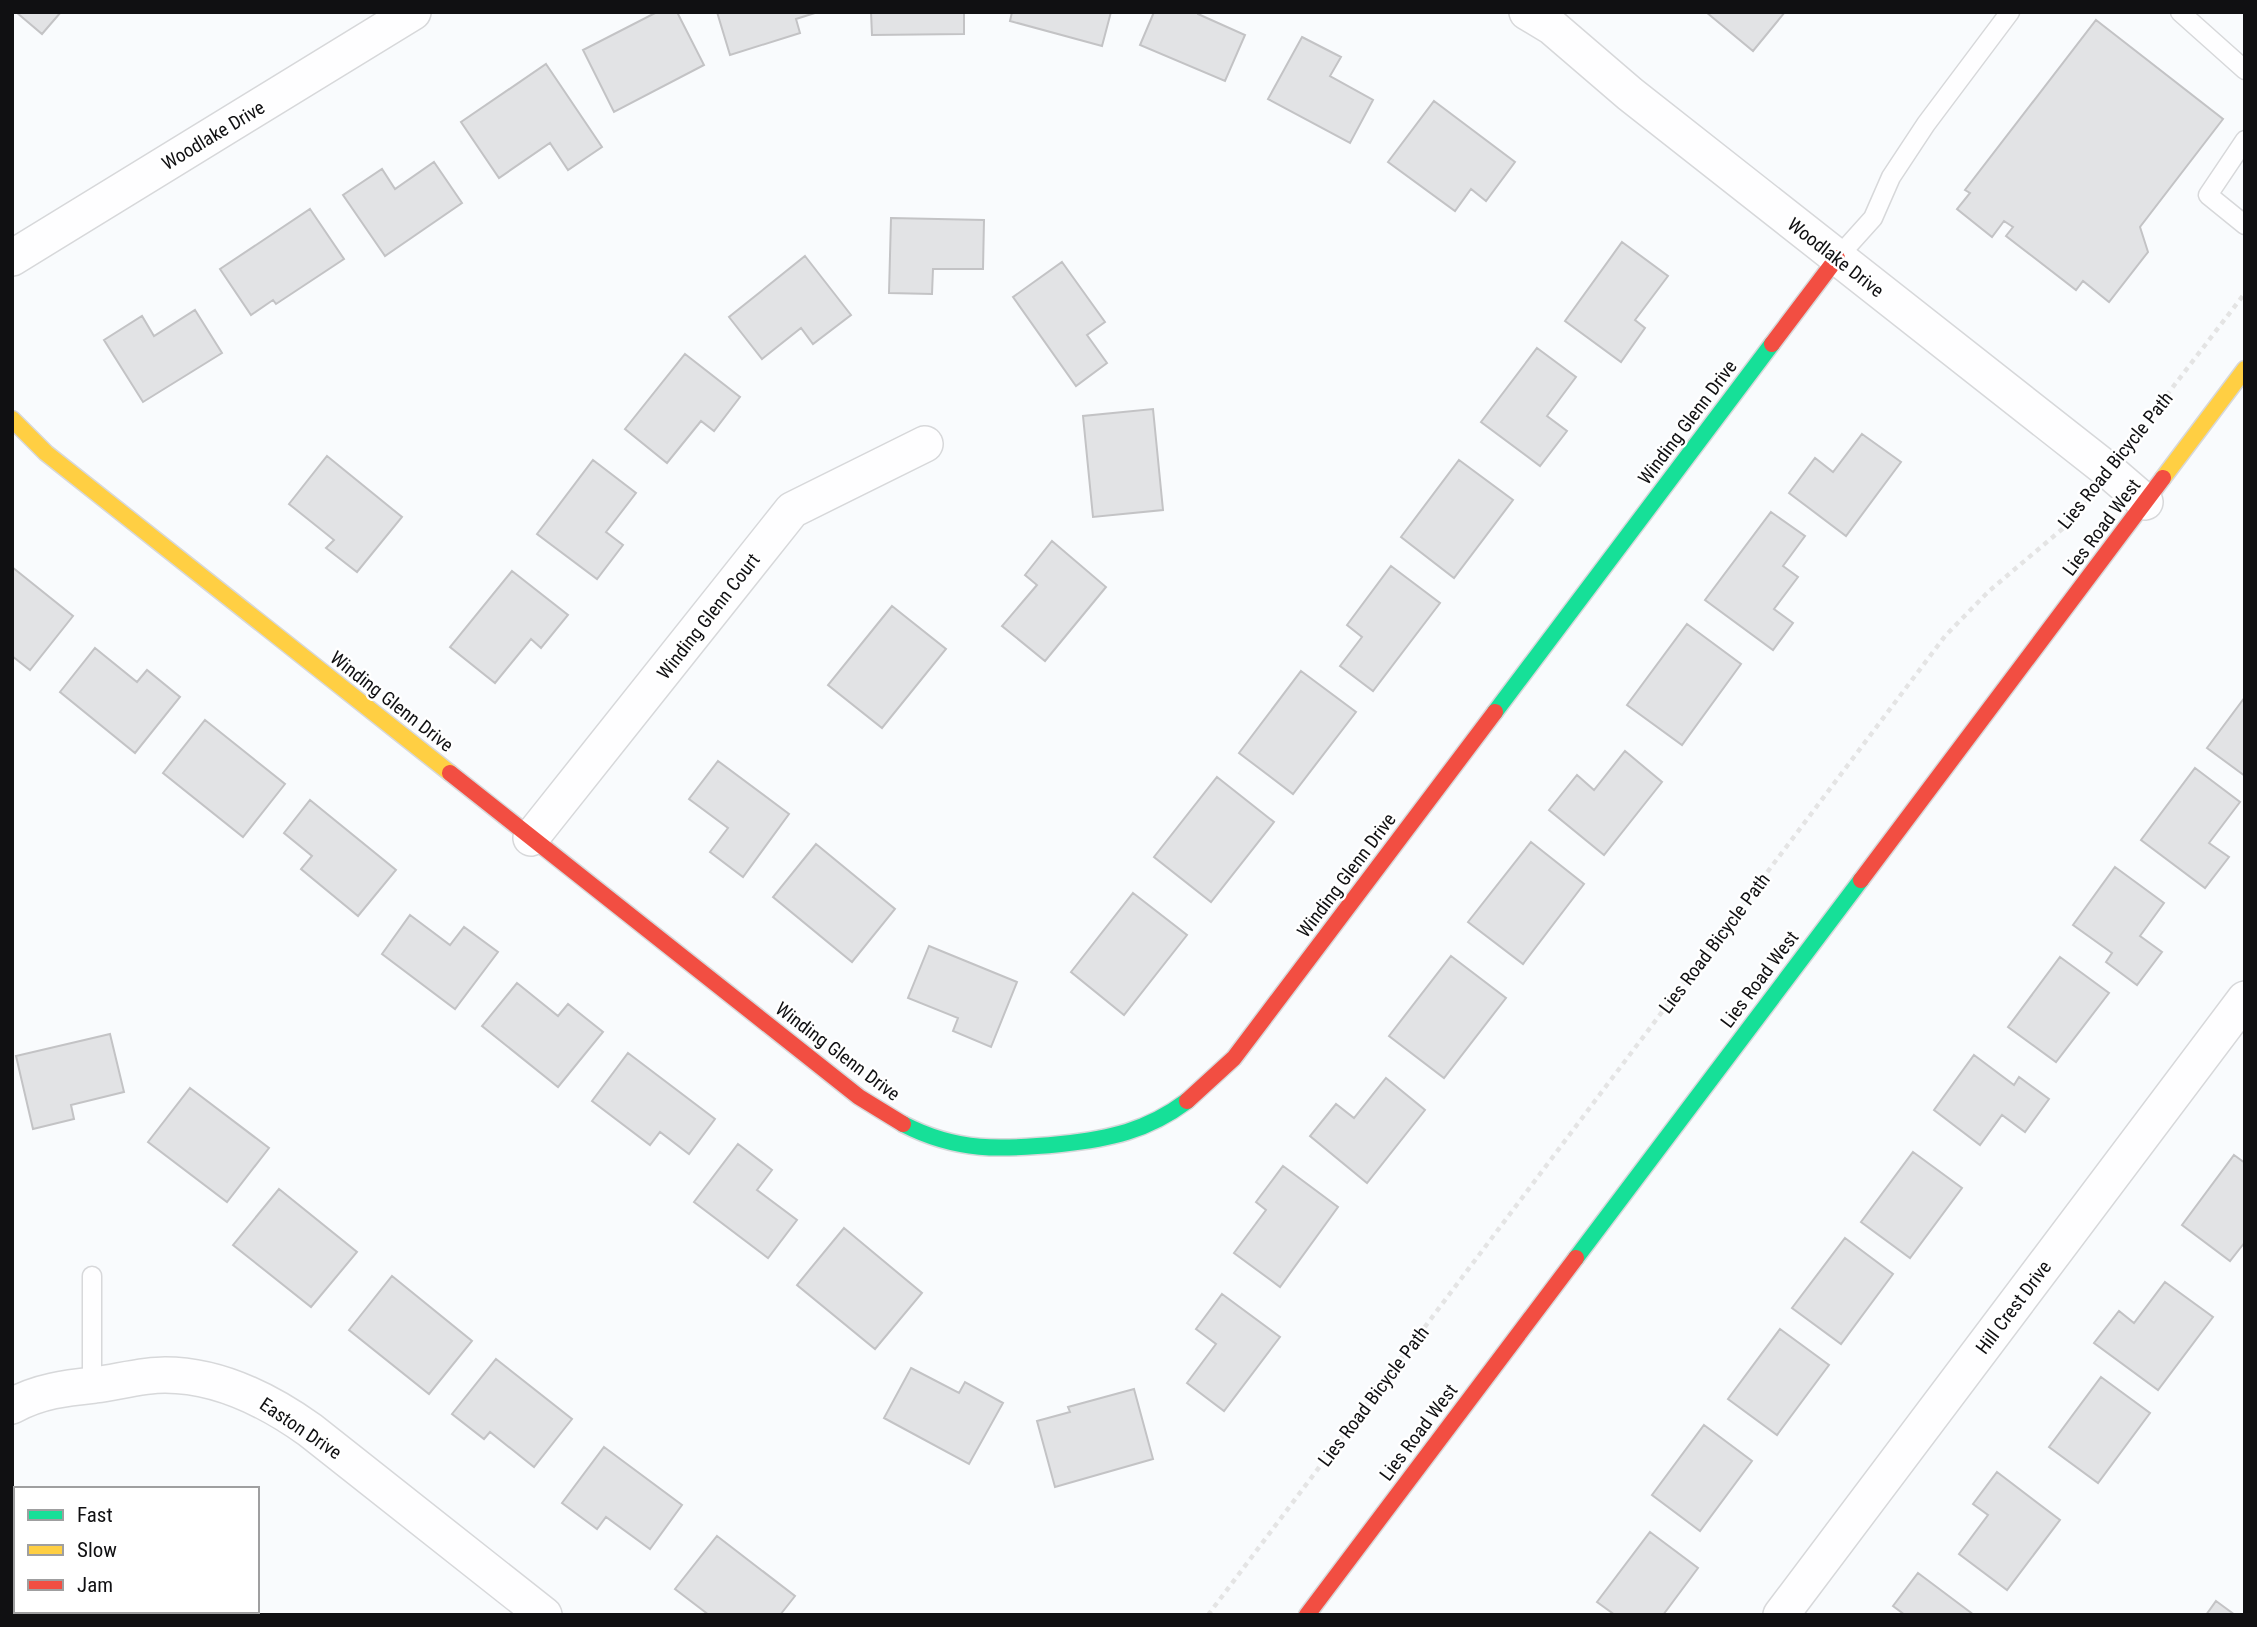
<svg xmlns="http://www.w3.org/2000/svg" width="2257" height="1627" font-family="'Roboto Condensed',sans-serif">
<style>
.building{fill:#e2e3e5;stroke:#c3c3c5;stroke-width:2}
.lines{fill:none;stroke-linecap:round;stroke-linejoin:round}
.lane-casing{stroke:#d7d8da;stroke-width:21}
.street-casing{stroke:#d7d8da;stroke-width:38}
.fast-casing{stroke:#d7d8da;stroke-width:19}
.slow-casing{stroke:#d7d8da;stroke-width:19}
.jam-casing{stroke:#d7d8da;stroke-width:19}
.path{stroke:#e4e4e4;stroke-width:4.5;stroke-dasharray:5 5;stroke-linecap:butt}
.lane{stroke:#fefeff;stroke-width:18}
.street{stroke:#fefeff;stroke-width:35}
.fast{stroke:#16e098;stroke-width:16}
.slow{stroke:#ffcf43;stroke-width:16}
.jam{stroke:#f24e42;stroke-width:16}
.labels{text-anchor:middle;stroke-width:5;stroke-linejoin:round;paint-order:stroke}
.street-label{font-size:19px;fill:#101012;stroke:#fff}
</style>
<rect width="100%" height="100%" fill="#f9fbfd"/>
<path class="building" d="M16,12H61L42,34Z
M657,12H677L704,65L614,112L583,50Z
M717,12H818L796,19L800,33L730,55Z
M871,12H964V34L872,35Z
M1012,12H1111L1102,46L1010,21Z
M1154,12H1198V14L1245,35L1225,81L1140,45Z
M1706,12H1785L1753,51Z
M2096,20L2223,119L2140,227L2148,252L2109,302L2083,281L2076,290L2006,236L2013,227L2004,221L1992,237L1957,209L1970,193L1965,190Z
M1302,37L1341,57L1330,76L1373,100L1350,143L1268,99Z
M546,64L602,147L568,170L550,143L499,178L461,122Z
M1434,101L1515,162L1486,201L1471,189L1455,211L1388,162Z
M434,162L462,203L385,256L343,195L382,169L395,189Z
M310,209L344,259L276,304L273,300L251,315L220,269Z
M891,218L984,220L983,269H933L932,294L889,293Z
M1622,242L1668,276L1635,320L1645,328L1621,362L1565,321Z
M805,256L851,315L813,344L801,328L762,359L729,317Z
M1062,262L1105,322L1087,335L1107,363L1076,386L1013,297Z
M195,310L222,353L143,402L104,340L142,316L154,336Z
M1537,348L1576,377L1547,416L1567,431L1540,466L1481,422Z
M685,354L740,397L714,431L701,421L667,463L625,429Z
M1153,409L1163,510L1093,517L1083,416Z
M1862,434L1901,462L1846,536L1789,493L1815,458L1833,472Z
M327,456L402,517L357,572L326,548L334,540L289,504Z
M593,460L636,493L606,532L623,545L597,579L537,534Z
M1459,460L1513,500L1454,578L1401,537Z
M1771,512L1805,536L1783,566L1798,577L1774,609L1793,623L1773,650L1705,600Z
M1052,541L1106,587L1045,661L1002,626L1037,585L1025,575Z
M1391,566L1440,603L1373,691L1340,666L1362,637L1347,625Z
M12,567L73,616L30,670L12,656Z
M512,571L568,615L541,648L531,639L495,683L450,647Z
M892,606L946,649L882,728L828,685Z
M1687,624L1741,664L1682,745L1627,705Z
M95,648L137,682L147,670L180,697L135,753L60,692Z
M1301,671L1356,712L1293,794L1239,753Z
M2245,697V776L2207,748Z
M205,720L285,784L243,837L163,773Z
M1625,751L1662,782L1604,855L1549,810L1577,775L1594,790Z
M718,761L789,814L743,877L710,852L728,828L689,799Z
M2195,768L2240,802L2209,843L2229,857L2205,888L2141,840Z
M1217,777L1274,822L1211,902L1154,857Z
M310,800L396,870L358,916L301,869L312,856L284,833Z
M1531,842L1584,884L1523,964L1468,922Z
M816,844L895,909L852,962L773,897Z
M2115,867L2164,903L2140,936L2162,952L2137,985L2106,962L2112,953L2073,925Z
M1133,893L1187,935L1124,1015L1071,972Z
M410,915L450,945L464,927L498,952L455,1009L382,954Z
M929,946L1017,982L991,1047L953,1031L958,1018L908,998Z
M1451,956L1506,998L1444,1078L1389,1036Z
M2060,957L2109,993L2056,1062L2008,1027Z
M517,983L558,1016L568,1004L603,1032L558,1087L482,1026Z
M110,1034L124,1092L71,1105L74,1119L33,1129L16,1056Z
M628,1053L715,1119L689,1154L660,1132L650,1145L592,1101Z
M1974,1055L2014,1085L2019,1077L2049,1099L2025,1132L2002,1115L1980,1145L1934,1110Z
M1386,1078L1425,1110L1367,1183L1310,1136L1336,1104L1354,1118Z
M190,1088L269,1148L227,1202L148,1142Z
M738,1144L772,1170L757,1190L797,1220L768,1258L694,1202Z
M1913,1152L1962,1188L1910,1258L1861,1222Z
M2234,1155L2245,1163V1242L2230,1261L2182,1225Z
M1283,1166L1338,1207L1280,1287L1234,1253L1266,1210L1256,1202Z
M279,1189L357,1252L311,1307L233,1245Z
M844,1228L922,1293L875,1349L797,1285Z
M1845,1238L1893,1274L1841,1344L1792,1308Z
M392,1276L472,1341L429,1394L349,1330Z
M2165,1282L2213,1317L2158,1390L2094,1343L2119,1311L2134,1323Z
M1222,1294L1280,1337L1224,1411L1187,1383L1216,1344L1196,1329Z
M1780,1329L1829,1365L1777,1435L1728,1399Z
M496,1359L572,1419L534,1467L490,1432L484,1439L452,1414Z
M911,1368L959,1393L965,1382L1003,1403L969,1464L884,1418Z
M2101,1377L2150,1413L2098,1483L2049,1447Z
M1134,1389L1153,1459L1055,1487L1037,1421L1070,1412L1068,1407Z
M1704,1425L1752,1461L1700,1531L1652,1495Z
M604,1447L682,1505L650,1549L606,1517L597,1529L562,1503Z
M1997,1472L2060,1520L2007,1590L1959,1554L1988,1515L1973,1504Z
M1650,1532L1698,1568L1663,1615H1615L1597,1602Z
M16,1533V1572L12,1570V1538Z
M717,1536L795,1596L780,1615H709L675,1589Z
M16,1573V1611H47L45,1615H12V1577Z
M1918,1573L1974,1615H1905L1893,1606Z
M2216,1601L2235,1615H2206Z"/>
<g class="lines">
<g class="lane-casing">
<path id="lane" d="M2180,12L2245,70
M2245,140L2208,195L2245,225
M1837,258L1873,218L1891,177L1926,124L2010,12
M92,1385V1276"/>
</g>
<g class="street-casing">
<path id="street" d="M1527,12L1552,27L1630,94L2109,471L2145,502
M12,258L413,12
M531,838L792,510L925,444
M12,1406C39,1391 66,1388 95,1385C118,1382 142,1375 165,1375C219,1375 268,1400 310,1430L544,1615
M1781,1615L2245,999"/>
</g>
<g class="fast-casing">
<path id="fast" d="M1495,712L1772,344
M903,1124C957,1152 1001,1150 1061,1144C1109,1139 1147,1131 1187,1101
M1576,1258L1861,880"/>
</g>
<g class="slow-casing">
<path id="slow" d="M12,419L46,453L450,773
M2163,478L2245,369"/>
</g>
<g class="jam-casing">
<path id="jam" d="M1772,344L1837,258
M450,773L859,1097L903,1124
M1861,880L2163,478
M1187,1101L1234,1058L1495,712
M1307,1615L1576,1258"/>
</g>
<path class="path" d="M2130,443L2245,293
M1208,1615L1945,636L1989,591L2067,525L2086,500"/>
<use href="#lane" class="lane"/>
<use href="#street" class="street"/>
<use href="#fast" class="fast"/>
<use href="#slow" class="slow"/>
<use href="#jam" class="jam"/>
</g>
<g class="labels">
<g class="street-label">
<text transform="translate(213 135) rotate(-31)" y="7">Woodlake Drive</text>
<text transform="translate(1836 257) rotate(38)" y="7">Woodlake Drive</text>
<text transform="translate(1687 422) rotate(-53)" y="7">Winding Glenn Drive</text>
<text transform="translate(2115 460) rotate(-51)" y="7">Lies Road Bicycle Path</text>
<text transform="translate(2101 527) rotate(-53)" y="7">Lies Road West</text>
<text transform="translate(708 616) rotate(-52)" y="7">Winding Glenn Court</text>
<text transform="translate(392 701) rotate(38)" y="7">Winding Glenn Drive</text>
<text transform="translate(1346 875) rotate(-53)" y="7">Winding Glenn Drive</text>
<text transform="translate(1714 943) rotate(-53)" y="7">Lies Road Bicycle Path</text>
<text transform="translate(1759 979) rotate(-53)" y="7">Lies Road West</text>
<text transform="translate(838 1051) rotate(37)" y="7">Winding Glenn Drive</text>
<text transform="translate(2013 1307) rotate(-53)" y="7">Hill Crest Drive</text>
<text transform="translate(1373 1396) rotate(-53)" y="7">Lies Road Bicycle Path</text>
<text transform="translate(301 1428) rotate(34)" y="7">Easton Drive</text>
<text transform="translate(1418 1432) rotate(-53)" y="7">Lies Road West</text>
</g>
</g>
<rect width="2257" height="1627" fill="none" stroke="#101012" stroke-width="28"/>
<rect x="14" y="1487" width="245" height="126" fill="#ffffff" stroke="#9f9fa0" stroke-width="2"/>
<rect x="28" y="1510" width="35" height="10" fill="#16e098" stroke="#9f9fa0" stroke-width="2"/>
<text x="77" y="1522" font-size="21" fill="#101012">Fast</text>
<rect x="28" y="1545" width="35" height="10" fill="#ffcf43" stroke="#9f9fa0" stroke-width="2"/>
<text x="77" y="1557" font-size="21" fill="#101012">Slow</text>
<rect x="28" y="1580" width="35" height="10" fill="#f24e42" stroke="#9f9fa0" stroke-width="2"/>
<text x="77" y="1592" font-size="21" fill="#101012">Jam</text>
</svg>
